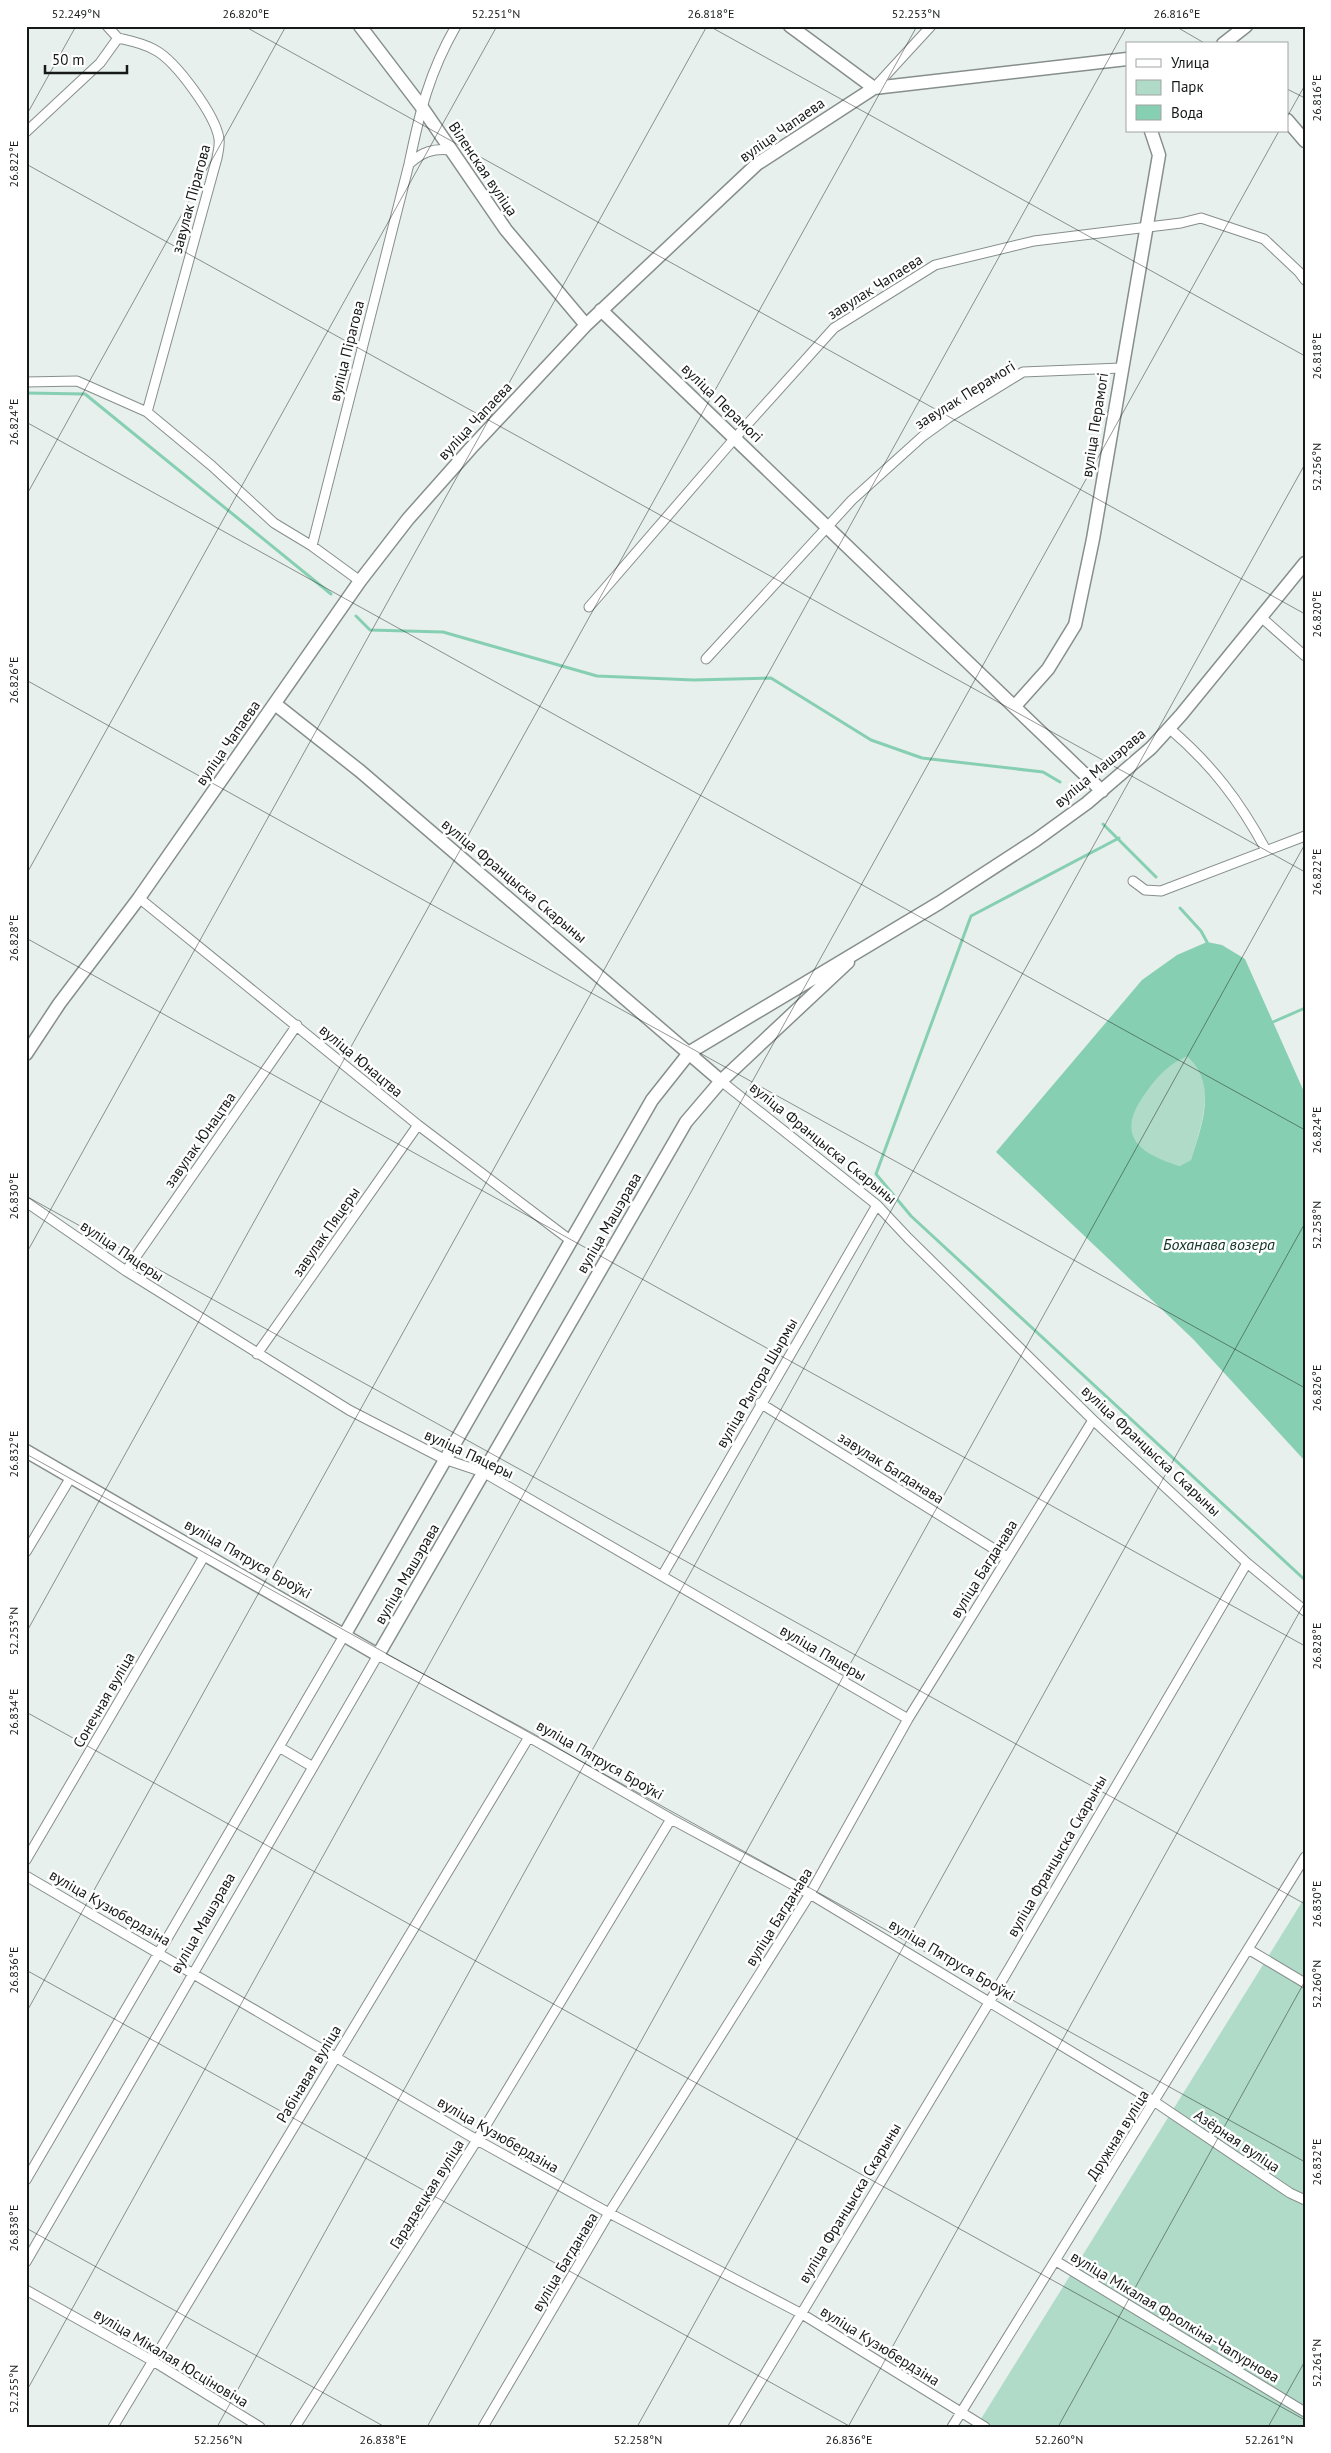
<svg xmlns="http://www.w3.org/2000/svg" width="1331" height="2453" font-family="'PT Sans',sans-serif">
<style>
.green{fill:#b0dbc9}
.water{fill:#87cfb3;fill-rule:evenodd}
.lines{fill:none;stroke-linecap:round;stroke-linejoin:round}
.stream{stroke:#87cfb3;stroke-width:3}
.street-casing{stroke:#878f8b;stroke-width:11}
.secondary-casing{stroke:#878f8b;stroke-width:15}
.street{stroke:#fff;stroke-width:9}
.secondary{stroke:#fff;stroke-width:12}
.ticks{fill:none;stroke:#161918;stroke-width:1;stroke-opacity:0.45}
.labels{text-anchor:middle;stroke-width:5;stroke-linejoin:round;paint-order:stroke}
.street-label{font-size:15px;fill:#161918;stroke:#fff}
.water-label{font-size:16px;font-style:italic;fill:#103227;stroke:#fff}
.neatline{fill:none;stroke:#161918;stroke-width:2}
.ticks-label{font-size:12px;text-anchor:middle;fill:#161918}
</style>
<rect width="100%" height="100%" fill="#e7f0ec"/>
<path class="green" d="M1187,1055C1191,1059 1196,1062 1198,1067C1214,1091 1199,1134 1191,1160L1181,1166C1165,1162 1143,1155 1134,1140C1121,1118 1149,1080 1167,1067C1173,1063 1180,1059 1187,1055Z
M1305,1897V2427H976Z"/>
<path class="water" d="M1207,942L1222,945L1245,959L1305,1094V1461L1193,1339L996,1152L1142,980L1177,955ZM1187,1056C1218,1084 1202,1125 1191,1160L1180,1166C1135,1153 1115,1133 1147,1091C1158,1075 1170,1064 1187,1056Z"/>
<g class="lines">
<path class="stream" d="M26,393L85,394L331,594
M356,616L370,630L443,632L597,676L694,680L771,678L871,740L922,758L1043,772L1060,782
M1103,824L1156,877
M1119,838L971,916L876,1174L911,1216L1305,1580
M1180,908L1201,931L1207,942
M1273,1022L1305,1008"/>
<g class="street-casing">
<path id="street" d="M107,26L118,38
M118,38C131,41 143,43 155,50C176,61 216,116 219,139C220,145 218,152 217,158L147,412
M874,88L931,26
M26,132L100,63L118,38
M409,164C422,152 433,148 451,150
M26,382L77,381L147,412L212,466L274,523L312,546
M360,581L312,546L409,164C420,111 429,73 456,26
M589,607L735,438L834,328L935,265L1034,241L1181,223L1201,218L1264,239L1299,272L1305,280
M1262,618L1305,656
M706,659L852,500L923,436L948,418L1023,372L1121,368
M1169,728C1212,765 1239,800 1266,850
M1133,881L1145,890L1161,891L1305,836
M139,898L418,1125L570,1240
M721,1081L877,1205L908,1238L1093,1420L1247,1563L990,2001L733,2427
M26,1202L126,1271L349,1410L444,1459L483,1472L908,1719
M126,1271L297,1025
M257,1354L418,1125
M760,1403L1007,1557
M26,1552L71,1477
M1247,1563L1305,1611
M662,1576L877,1205
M279,1747L313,1767
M26,1860L206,1553
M26,1876L477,2140L609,2213L802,2314L985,2427
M1248,1949L1305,1983
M26,2180L345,1634
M1056,2261L1305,2412
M26,2262L378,1655L529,1737L671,1819L810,1894L1155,2102L1290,2193L1305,2200
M26,2290L153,2361L260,2427
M113,2427L529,1737
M295,2427L477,2140L671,1819
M483,2427L609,2213L810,1894L908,1719L1093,1420
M952,2427L1305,1857"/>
</g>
<g class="secondary-casing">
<path id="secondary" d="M360,26L421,106L506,230L586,325
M790,26L874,88
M1223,44L1246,26
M1287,120L1305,141
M601,310L1102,791
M275,704L360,771L721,1081
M1015,706L1048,669L1075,625L1093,539L1159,155L1151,131
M26,1054L59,1004L139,898L360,581L408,519L471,448L586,325L757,164L874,88L1127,59
M26,1451L378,1655L686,1122L721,1081L848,962
M345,1634L652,1100L690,1052L939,903L1036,840L1087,803L1151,748L1181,715L1305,563"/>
</g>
<use href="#street" class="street"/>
<use href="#secondary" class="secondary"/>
</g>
<path class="ticks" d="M244,26L1305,614M709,26L1305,356M1175,26L1206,44M1287,89L1305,98M26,116L76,26M1287,117L1305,85M26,164L1305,872M26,422L1305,1130M26,496L286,26M26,680L1305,1388M26,875L497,26M26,938L1305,1646M26,1196L1305,1904M26,1254L707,26M26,1454L1305,2162M26,1633L917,26M26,1712L1305,2420M26,1970L851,2427M26,2013L1127,26M26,2228L385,2427M26,2392L1279,131M217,2427L1305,464M427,2427L1305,844M637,2427L1305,1223M848,2427L1305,1602M1058,2427L1305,1981M1268,2427L1305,2361"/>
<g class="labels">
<g class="street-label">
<text transform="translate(782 130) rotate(-35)" y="5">вуліца Чапаева</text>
<text transform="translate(483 169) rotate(56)" y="5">Віленская вуліца</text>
<text transform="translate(191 199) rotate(-75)" y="5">завулак Пірагова</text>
<text transform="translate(875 287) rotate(-32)" y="5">завулак Чапаева</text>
<text transform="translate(347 351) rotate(-76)" y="5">вуліца Пірагова</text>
<text transform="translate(965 395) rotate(-32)" y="5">завулак Перамогі</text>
<text transform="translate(722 403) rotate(44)" y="5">вуліца Перамогі</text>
<text transform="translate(475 421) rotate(-47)" y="5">вуліца Чапаева</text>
<text transform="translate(1095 425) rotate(-81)" y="5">вуліца Перамогі</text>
<text transform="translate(228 743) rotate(-55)" y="5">вуліца Чапаева</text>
<text transform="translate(1100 768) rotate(-40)" y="5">вуліца Машэрава</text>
<text transform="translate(514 881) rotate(40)" y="5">вуліца Францыска Скарыны</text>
<text transform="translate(361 1061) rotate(40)" y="5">вуліца Юнацтва</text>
<text transform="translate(200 1140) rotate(-55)" y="5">завулак Юнацтва</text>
<text transform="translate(823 1143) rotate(39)" y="5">вуліца Францыска Скарыны</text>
<text transform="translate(609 1223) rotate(-60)" y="5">вуліца Машэрава</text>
<text transform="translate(326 1232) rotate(-55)" y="5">завулак Пяцеры</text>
<text transform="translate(122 1251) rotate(34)" y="5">вуліца Пяцеры</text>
<text transform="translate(757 1383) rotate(-60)" y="5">вуліца Рыгора Шырмы</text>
<text transform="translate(1151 1451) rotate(43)" y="5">вуліца Францыска Скарыны</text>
<text transform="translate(469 1454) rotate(25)" y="5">вуліца Пяцеры</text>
<text transform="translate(891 1468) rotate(32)" y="5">завулак Багданава</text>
<text transform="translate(248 1559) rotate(30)" y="5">вуліца Пятруся Броўкі</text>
<text transform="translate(984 1569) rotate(-58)" y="5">вуліца Багданава</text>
<text transform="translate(407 1574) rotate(-60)" y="5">вуліца Машэрава</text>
<text transform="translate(823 1653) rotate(30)" y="5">вуліца Пяцеры</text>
<text transform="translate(104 1700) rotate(-60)" y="5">Сонечная вуліца</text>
<text transform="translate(600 1760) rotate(30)" y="5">вуліца Пятруся Броўкі</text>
<text transform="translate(1057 1856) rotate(-60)" y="5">вуліца Францыска Скарыны</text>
<text transform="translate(110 1908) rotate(30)" y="5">вуліца Кузюбердзіна</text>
<text transform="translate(779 1917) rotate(-58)" y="5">вуліца Багданава</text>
<text transform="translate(203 1923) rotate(-60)" y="5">вуліца Машэрава</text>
<text transform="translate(952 1960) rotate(31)" y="5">вуліца Пятруся Броўкі</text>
<text transform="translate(309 2074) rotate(-59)" y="5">Рабінавая вуліца</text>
<text transform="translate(498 2135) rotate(30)" y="5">вуліца Кузюбердзіна</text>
<text transform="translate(1118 2135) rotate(-58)" y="5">Дружная вуліца</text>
<text transform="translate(1237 2141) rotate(34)" y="5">Азёрная вуліца</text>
<text transform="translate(427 2194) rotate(-58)" y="5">Гарадзецкая вуліца</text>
<text transform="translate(850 2203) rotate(-59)" y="5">вуліца Францыска Скарыны</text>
<text transform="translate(565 2262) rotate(-59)" y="5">вуліца Багданава</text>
<text transform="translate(1175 2317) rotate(31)" y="5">вуліца Мікалая Фролкіна-Чапурнова</text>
<text transform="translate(880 2346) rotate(32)" y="5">вуліца Кузюбердзіна</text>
<text transform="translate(171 2358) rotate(31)" y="5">вуліца Мікалая Юсціновіча</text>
</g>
<g class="water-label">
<text x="1219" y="1250">Боханава возера</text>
</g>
</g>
<rect width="1331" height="2453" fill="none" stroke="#ffffff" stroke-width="55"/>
<rect x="1126" y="42" width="162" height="90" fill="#ffffff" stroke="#a2a3a3"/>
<rect x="1136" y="59" width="25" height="8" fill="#ffffff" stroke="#a2a3a3"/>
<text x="1171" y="68" font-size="15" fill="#161918">Улица</text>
<rect x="1136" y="80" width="25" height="15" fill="#b0dbc9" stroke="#a2a3a3"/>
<text x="1171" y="92" font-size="15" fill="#161918">Парк</text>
<rect x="1136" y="105" width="25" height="15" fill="#87cfb3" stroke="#a2a3a3"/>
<text x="1171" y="118" font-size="15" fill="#161918">Вода</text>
<path d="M45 65v8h82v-8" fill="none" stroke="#161918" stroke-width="2.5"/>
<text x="52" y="65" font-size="15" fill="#161918" stroke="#ffffff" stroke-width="4" paint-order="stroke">50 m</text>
<rect x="28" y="28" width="1276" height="2398" class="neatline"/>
<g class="ticks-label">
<text x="76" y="18">52.249°N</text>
<text x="246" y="18">26.820°E</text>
<text x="496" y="18">52.251°N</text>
<text x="711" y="18">26.818°E</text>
<text x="916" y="18">52.253°N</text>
<text x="1177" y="18">26.816°E</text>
<text transform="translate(1317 98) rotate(-90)" y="4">26.816°E</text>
<text transform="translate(14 164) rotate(-90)" y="4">26.822°E</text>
<text transform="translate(1317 356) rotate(-90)" y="4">26.818°E</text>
<text transform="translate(14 422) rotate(-90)" y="4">26.824°E</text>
<text transform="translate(1317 467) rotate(-90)" y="4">52.256°N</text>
<text transform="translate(1317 614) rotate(-90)" y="4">26.820°E</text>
<text transform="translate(14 680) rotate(-90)" y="4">26.826°E</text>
<text transform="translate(1317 872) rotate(-90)" y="4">26.822°E</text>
<text transform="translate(14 938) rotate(-90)" y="4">26.828°E</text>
<text transform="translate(1317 1130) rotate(-90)" y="4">26.824°E</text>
<text transform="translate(14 1196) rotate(-90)" y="4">26.830°E</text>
<text transform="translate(1317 1225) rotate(-90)" y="4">52.258°N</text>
<text transform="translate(1317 1388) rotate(-90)" y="4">26.826°E</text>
<text transform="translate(14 1454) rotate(-90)" y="4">26.832°E</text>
<text transform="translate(14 1631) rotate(-90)" y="4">52.253°N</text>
<text transform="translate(1317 1646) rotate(-90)" y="4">26.828°E</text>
<text transform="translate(14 1712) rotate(-90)" y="4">26.834°E</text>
<text transform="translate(1317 1904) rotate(-90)" y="4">26.830°E</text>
<text transform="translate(14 1970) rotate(-90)" y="4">26.836°E</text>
<text transform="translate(1317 1984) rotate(-90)" y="4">52.260°N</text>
<text transform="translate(1317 2162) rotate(-90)" y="4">26.832°E</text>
<text transform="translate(14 2228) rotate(-90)" y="4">26.838°E</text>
<text transform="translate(1317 2363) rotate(-90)" y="4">52.261°N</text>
<text transform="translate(14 2389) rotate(-90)" y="4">52.255°N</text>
<text x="218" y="2444">52.256°N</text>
<text x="383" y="2444">26.838°E</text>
<text x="638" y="2444">52.258°N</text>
<text x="849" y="2444">26.836°E</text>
<text x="1059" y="2444">52.260°N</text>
<text x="1269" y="2444">52.261°N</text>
</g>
</svg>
